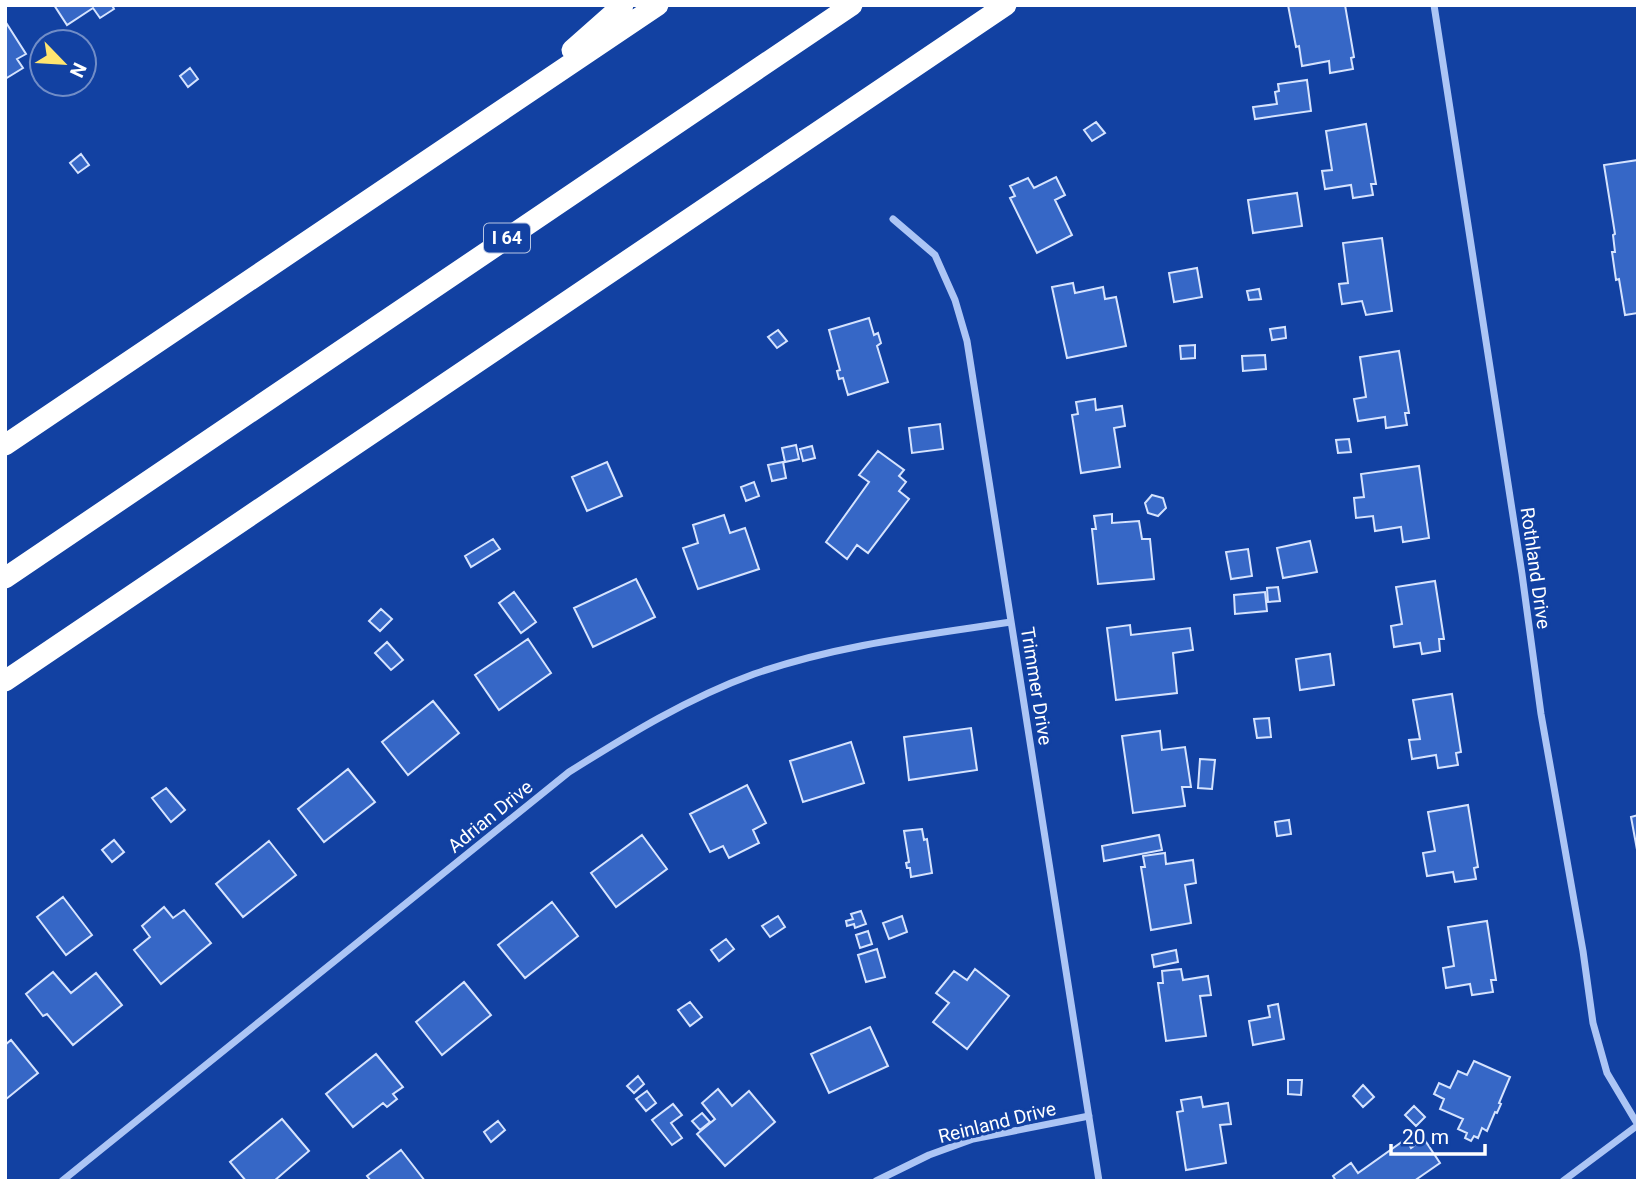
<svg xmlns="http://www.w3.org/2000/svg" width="1643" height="1186" font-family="Roboto,sans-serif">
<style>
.building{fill:#3667c6;stroke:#d5e3fe;stroke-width:2}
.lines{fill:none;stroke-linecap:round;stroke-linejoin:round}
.minor{stroke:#acc5f5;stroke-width:7}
.motorway{stroke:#fff;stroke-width:21}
.labels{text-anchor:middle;stroke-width:6;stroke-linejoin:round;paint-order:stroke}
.shield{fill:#1241a2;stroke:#b8c6e3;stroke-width:2}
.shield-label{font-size:18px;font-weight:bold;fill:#fff}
.street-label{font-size:19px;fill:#fff;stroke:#1241a2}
</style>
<rect width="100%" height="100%" fill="#1241a2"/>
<path class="building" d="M54,5H112L114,9L100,18L93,8L67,25Z
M1288,5H1345L1354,57L1351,58L1353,69L1330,73L1329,61L1302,66L1299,46L1296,47Z
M5,21L26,54L17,59L23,68L5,79Z
M190,68L198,79L188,87L180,76Z
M1307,80L1311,111L1255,119L1253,107L1277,104L1275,92L1279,91L1278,84Z
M1096,122L1105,133L1092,141L1084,130Z
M1366,124L1376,184H1371L1373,195L1353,198L1351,185L1325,189L1322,171L1332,170L1326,131Z
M81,154L89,165L78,173L70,163Z
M1638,160V313L1625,315L1619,279L1616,280L1612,252H1615L1613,235L1615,234L1604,165Z
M1056,177L1065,195L1055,200L1072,235L1037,253L1010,198L1015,196L1010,186L1028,178L1034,188Z
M1297,193L1302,226L1253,233L1248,200Z
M1382,238L1392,311L1366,315L1362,301L1342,304L1339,284L1348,283L1343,243Z
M1197,268L1202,297L1174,302L1169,273Z
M1073,283L1075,293L1103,287L1105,299L1116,297L1126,346L1067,358L1052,287Z
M1259,289L1261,299L1249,300L1247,291Z
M869,318L874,335L878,333L881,343L877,346L888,382L848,395L843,378L839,379L837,371L840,370L829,330Z
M1285,327L1286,338L1272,340L1270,329Z
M778,330L787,341L777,348L768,337Z
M1195,345V358L1181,359L1180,346Z
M1399,351L1409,413H1405L1407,425L1386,428L1385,417L1358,421L1354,399L1366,397L1360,357Z
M1265,355L1266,369L1243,371L1242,356Z
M1095,399L1096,410L1122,406L1125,426L1114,428L1120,467L1081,473L1072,415L1078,414L1076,402Z
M940,424L943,449L912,453L909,428Z
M1349,439L1351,452L1338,453L1336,440Z
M796,445L799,459L785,462L782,448Z
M812,446L815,458L803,461L800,449Z
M878,451L904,470L899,476L906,482L899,491L909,499L868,553L857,545L847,559L826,542L869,482L859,475Z
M607,462L622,496L587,511L572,477Z
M783,462L786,478L772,481L768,465Z
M1419,466L1429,538L1403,542L1401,527L1375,531L1373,516L1356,518L1354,498L1364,497L1361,474Z
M754,482L759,496L746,501L741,487Z
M1152,495L1163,498L1166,508L1158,516L1148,513L1145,503Z
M1112,514V523L1139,521L1142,539H1150L1154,579L1098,584L1092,529H1096L1094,516Z
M724,515L730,533L745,528L759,569L698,589L683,548L698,543L693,525Z
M493,539L500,549L471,567L465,556Z
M1310,541L1317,572L1283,578L1277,548Z
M1248,549L1252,576L1231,579L1226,552Z
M636,579L655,617L593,647L574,608Z
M1435,581L1444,639H1439L1440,651L1422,654L1420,643L1394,647L1391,626L1402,624L1396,587Z
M1278,587L1280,601L1268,602L1267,588Z
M514,592L536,622L521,633L499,603Z
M1265,592L1267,611L1235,614L1234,595Z
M381,609L392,619L380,631L369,621Z
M1130,625L1131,635L1190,628L1193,650L1173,653L1177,693L1116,700L1107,628Z
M528,639L551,673L499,710L475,675Z
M387,642L403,660L391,670L375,653Z
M1330,654L1334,685L1300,690L1296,659Z
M1452,694L1461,752L1456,753L1458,765L1438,768L1436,755L1412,759L1409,740L1420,739L1413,700Z
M433,701L459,733L408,775L382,742Z
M1269,718L1271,737L1257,738L1254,719Z
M971,728L977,770L909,780L904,737Z
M1160,731L1162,750L1185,747L1191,787H1182L1185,806L1133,813L1122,736Z
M851,742L864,783L803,802L790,761Z
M1200,759L1215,760L1212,789L1198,788Z
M348,769L375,802L324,842L298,809Z
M747,785L766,823L753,830L759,843L729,858L723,846L710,852L690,814Z
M166,788L185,810L171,822L152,798Z
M1468,805L1478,867L1474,868L1476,879L1455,882L1453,872L1427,876L1423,853L1435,851L1428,812Z
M1638,815V855L1631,817Z
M1289,820L1291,834L1277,836L1275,822Z
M922,829L924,840L927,839L932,873L911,877L910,868H907L906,863L909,862L904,831Z
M642,835L667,869L616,907L591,873Z
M1159,835L1162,850L1104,861L1102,846Z
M114,840L124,852L112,862L102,850Z
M269,841L296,875L243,917L216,884Z
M1165,853L1166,864L1193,860L1196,883L1185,885L1191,923L1151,930L1141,867H1145L1143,856Z
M63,897L92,935L66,955L37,917Z
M552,902L578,936L525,978L498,945Z
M164,907L173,918L184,910L211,943L161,984L134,950L150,937L142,926Z
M861,911L866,924L855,928L854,924L847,926L846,921L853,919L851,914Z
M778,916L785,927L770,937L762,926Z
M902,916L907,932L889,939L883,923Z
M1487,921L1496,980H1491L1493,992L1472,995L1470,984L1446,988L1443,968L1454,966L1448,927Z
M868,931L872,944L860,948L856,935Z
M726,939L734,949L719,961L711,950Z
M877,949L885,977L866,982L858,955Z
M1176,950L1178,962L1154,967L1152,955Z
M975,969L1009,996L967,1049L933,1022L949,1003L936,993L954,971L967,980Z
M1181,969L1183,980L1208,976L1211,995L1200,996L1206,1036L1166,1041L1158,983H1163L1162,971Z
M53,972L71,993L96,973L122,1005L73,1045L47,1014L43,1016L26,994Z
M464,982L491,1015L442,1055L416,1022Z
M690,1002L702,1017L690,1026L678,1010Z
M1278,1004L1284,1039L1253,1045L1249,1021L1270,1017L1268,1006Z
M870,1027L888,1066L829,1093L811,1054Z
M11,1040L38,1073L5,1100V1045Z
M376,1054L403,1087L393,1094L397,1099L387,1107L383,1103L353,1127L326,1094Z
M1474,1061L1510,1077L1499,1103L1501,1104L1497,1113L1495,1112L1487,1131L1482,1128L1478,1138L1474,1136L1471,1141L1465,1138L1467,1133L1458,1129L1463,1119L1440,1109L1444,1099L1434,1094L1439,1083L1450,1088L1458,1071L1467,1075Z
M638,1076L644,1084L634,1093L627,1086Z
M1288,1080H1302L1301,1095L1288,1094Z
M1363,1085L1374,1097L1363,1107L1353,1096Z
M718,1089L732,1106L749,1091L775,1122L725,1166L697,1134L715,1119L702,1103Z
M647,1091L656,1103L646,1111L636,1099Z
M1201,1097L1203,1107L1228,1103L1231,1124L1220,1125L1226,1163L1186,1170L1177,1112L1183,1111L1181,1100Z
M673,1104L682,1115L671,1123L682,1138L672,1145L652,1120Z
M1414,1106L1425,1117L1416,1126L1405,1115Z
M702,1113L710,1122L700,1130L692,1121Z
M282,1119L309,1151L274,1181H246L230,1162Z
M498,1121L505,1130L491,1142L484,1132Z
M1406,1139L1411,1148L1424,1139L1440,1163L1414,1181H1336L1333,1176L1351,1163L1358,1173Z
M401,1150L425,1181H371L367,1176Z"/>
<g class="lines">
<path class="minor" d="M1434,5L1522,574L1541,714L1583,951L1593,1023L1607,1073L1638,1125
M893,219L935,255L955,300L967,341L1099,1181
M62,1181L569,772C628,735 688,698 754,674C837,645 925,635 1011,622
M876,1181L929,1155L973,1139L1089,1116
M1563,1181L1638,1125"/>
<path class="motorway" d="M572,50L623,5
M5,445L658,5
M5,578L852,5
M5,681L1006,5"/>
</g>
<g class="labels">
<rect class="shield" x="484" y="223.5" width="46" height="29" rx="5"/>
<g class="shield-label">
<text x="507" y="244">I 64</text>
</g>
<g class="street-label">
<text transform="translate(1536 568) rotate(82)" y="7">Rothland Drive</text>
<text transform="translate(1037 686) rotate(81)" y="7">Trimmer Drive</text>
<text transform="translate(490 816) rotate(-39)" y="7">Adrian Drive</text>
<text transform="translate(997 1122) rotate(-14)" y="7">Reinland Drive</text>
</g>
</g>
<rect width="1643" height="1186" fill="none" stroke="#ffffff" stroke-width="14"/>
<g transform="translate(63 63) rotate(115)"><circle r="33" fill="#1241a2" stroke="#718dc7" stroke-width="2"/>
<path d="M0-5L12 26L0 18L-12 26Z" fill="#ffe570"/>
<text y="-10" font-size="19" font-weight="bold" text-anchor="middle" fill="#ffffff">N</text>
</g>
<path d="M1391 1144v10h94v-10" fill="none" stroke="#ffffff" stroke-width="3.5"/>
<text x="1402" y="1144" font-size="21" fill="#ffffff" stroke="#1241a2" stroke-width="5" paint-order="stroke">20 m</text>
</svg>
